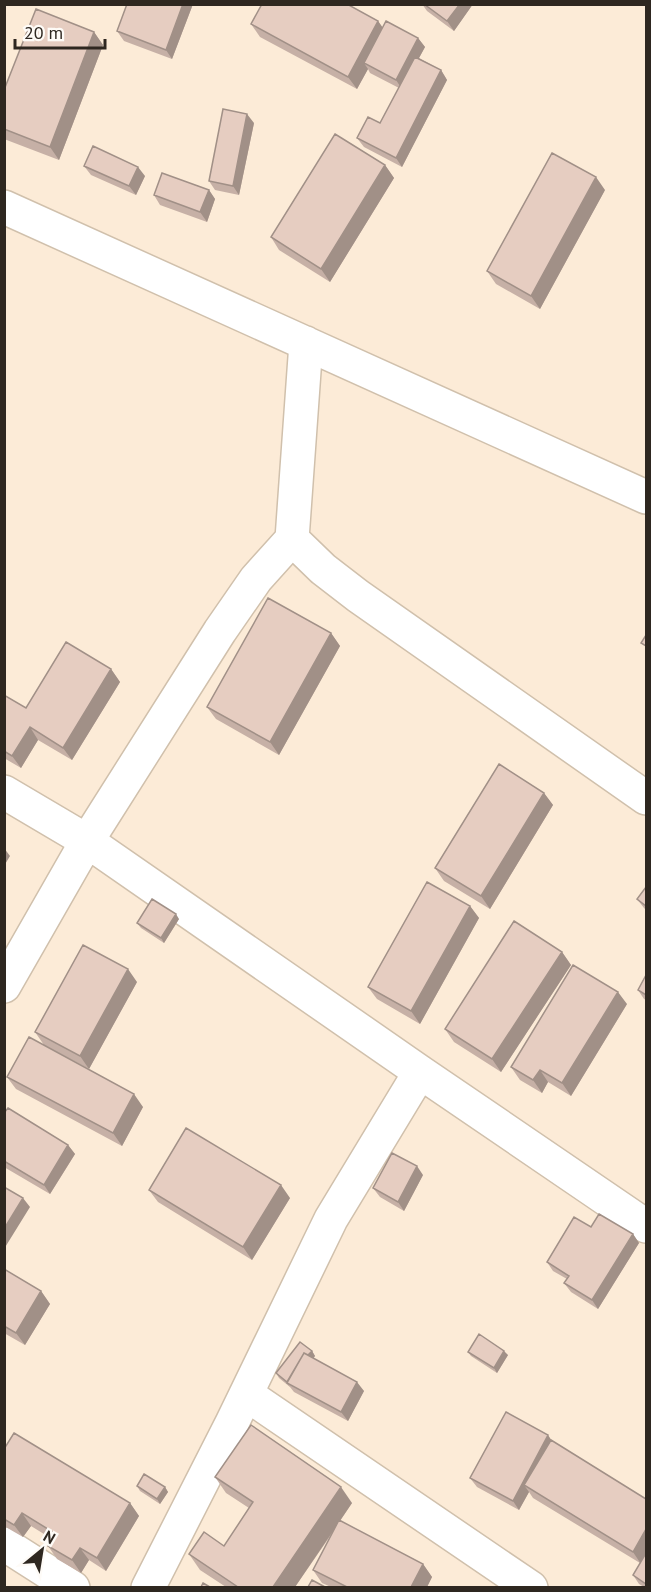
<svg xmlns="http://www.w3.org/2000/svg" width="651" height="1592" font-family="'PT Sans',sans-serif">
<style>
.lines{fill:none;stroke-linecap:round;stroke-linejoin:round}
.minor-casing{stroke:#d0c0ac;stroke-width:36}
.minor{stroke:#fff;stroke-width:33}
.wall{fill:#c6b0a6}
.shaded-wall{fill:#a19087}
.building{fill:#e6cdc1;stroke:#a19087;stroke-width:1.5}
</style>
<rect width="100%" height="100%" fill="#fcebd7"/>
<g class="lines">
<g class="minor-casing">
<path id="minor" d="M4,207L646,497
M306,343L292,539L323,569L358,596L646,798
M4,792L87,841L420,1072L646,1226
M4,986L87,841L220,631L256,579L292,539
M246,1394L531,1588
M4,1544L73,1588
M148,1588L232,1423L331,1219L420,1072"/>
</g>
<use href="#minor" class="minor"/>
</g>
<path class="wall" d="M127,4H193L172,59L124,41L117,31Z
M422,4H473L454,31L427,11Z
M378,21L383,28L418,38L425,47L419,58L441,70L447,80L402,167L364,147L357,138L380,123L399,88L370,73L368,69L357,89L260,37L251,24Z
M94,32L103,45L59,160L4,139V90Z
M254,123L239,195L215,190L209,181Z
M385,165L394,178L330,282L279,250L271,237Z
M84,166L145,176L136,195L91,175Z
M209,190L215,199L207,222L160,205L154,195Z
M605,190L540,309L496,284L487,271Z
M331,633L340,646L279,755L216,719L207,707Z
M111,669L120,682L72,760L38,740L21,768L4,758V695L26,708Z
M544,793L553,805L490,909L444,881L435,868Z
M646,887V910L644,908L637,899Z
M470,906L479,918L420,1024L377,999L368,987Z
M179,919L164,943L141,928L137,923Z
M562,952L571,965L501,1072L454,1042L445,1029Z
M646,975V1000L644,999L638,990Z
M137,982L89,1069L44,1045L35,1032Z
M627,1004L571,1096L548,1082L542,1093L520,1080L511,1067Z
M7,1077L143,1107L122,1146L16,1089Z
M4,1113L68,1145L75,1154L50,1194L4,1167Z
M423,1175L404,1211L380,1197L373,1188Z
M149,1190L290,1198L252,1260L158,1202Z
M591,1227L633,1234L639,1243L598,1309L571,1292L564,1283L567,1279L553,1271L547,1262Z
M4,1269L41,1291L50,1304L25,1345L4,1333Z
M312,1351L315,1356L313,1358L364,1391L348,1421L294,1392L290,1387L279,1378L276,1373Z
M468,1352L508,1355L497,1373L471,1356Z
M552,1441L646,1499V1587H644L639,1584L633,1575L640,1563L533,1498L529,1492L519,1510L477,1487L470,1478Z
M4,1449L130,1503L139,1516L106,1571L89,1560L81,1573L57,1559L48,1546L52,1539L31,1526L23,1537L4,1526Z
M215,1477L352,1503L340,1521L423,1564L432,1577L427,1587H331L322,1583L313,1570L333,1532L295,1587H226L200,1570L189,1554L224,1546L249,1508L226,1493Z
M137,1486L165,1487L168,1492L160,1504L140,1491Z"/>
<path class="shaded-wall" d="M183,4H193L172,59L166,50Z
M460,4H473L454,31L447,21Z
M378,21L387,34L364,63L368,69L357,89L348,77Z
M94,32L103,45L59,160L50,147Z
M418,38L425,47L402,89L396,80Z
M441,70L447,80L402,167L396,158Z
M247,114L254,123L239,195L233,186Z
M385,165L394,178L330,282L321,269Z
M138,167L145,176L136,195L129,186Z
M596,177L605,190L540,309L531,296Z
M209,190L215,199L207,222L200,212Z
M331,633L340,646L279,755L270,742Z
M111,669L120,682L72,760L63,748Z
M30,727L38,740L21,768L12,756Z
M544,793L553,805L490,909L481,896Z
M4,848L10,856L4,866Z
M470,906L479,918L420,1024L411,1011Z
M176,914L179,919L164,943L161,938Z
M562,952L571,965L501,1072L492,1059Z
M128,969L137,982L89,1069L80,1056Z
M618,992L627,1004L571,1096L562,1083Z
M540,1070L548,1082L542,1093L533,1080Z
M134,1094L143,1107L122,1146L113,1133Z
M68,1145L75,1154L50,1194L44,1185Z
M417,1166L423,1175L404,1211L398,1202Z
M281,1185L290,1198L252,1260L243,1247Z
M23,1198L30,1207L4,1249V1229Z
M633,1234L639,1243L598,1309L592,1300Z
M41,1291L50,1304L25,1345L16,1333Z
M312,1351L315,1356L292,1385L287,1383L290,1387L287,1382Z
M504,1351L508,1355L497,1373L494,1368Z
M357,1382L364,1391L348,1421L341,1412Z
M548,1435L554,1444L524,1485L529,1492L519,1510L513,1501Z
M165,1487L168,1492L160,1504L157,1499Z
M341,1487L352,1503L295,1587H273Z
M130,1503L139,1516L106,1571L97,1558Z
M22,1513L31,1526L23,1537L14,1525Z
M646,1529V1556L641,1564L633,1552Z
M80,1548L89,1560L81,1573L72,1560Z
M423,1564L432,1577L427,1587H411Z"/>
<path class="building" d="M127,4H183L166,50L117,31Z
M262,4H347L378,21L348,77L251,24Z
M424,4H460L447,21Z
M36,9L94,32L50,147L4,129V90Z
M386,21L418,38L396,80L364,63Z
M415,57L441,70L396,158L357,138L368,117L380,123Z
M223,109L247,114L233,186L209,181Z
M335,134L385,165L321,269L271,237Z
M93,146L138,167L129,186L84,166Z
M552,153L596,177L531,296L487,271Z
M162,173L209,190L200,212L154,195Z
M268,598L331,633L270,742L207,707Z
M646,635V646L641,643Z
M66,642L111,669L63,748L30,727L12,756L4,751V695L26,708Z
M499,764L544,793L481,896L435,868Z
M427,882L470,906L411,1011L368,987Z
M646,887V906L637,899Z
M152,899L176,914L161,938L137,923Z
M514,921L562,952L492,1059L445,1029Z
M83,945L128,969L80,1056L35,1032Z
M573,965L618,992L562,1083L540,1070L533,1080L511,1067Z
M646,975V995L638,990Z
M29,1037L134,1094L113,1133L7,1077Z
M8,1108L68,1145L44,1185L4,1161V1113Z
M186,1128L281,1185L243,1247L149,1190Z
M392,1153L417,1166L398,1202L373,1188Z
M4,1187L23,1198L4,1229Z
M599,1214L633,1234L592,1300L564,1283L569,1276L547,1262L574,1217L591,1227Z
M4,1269L41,1291L16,1333L4,1326Z
M479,1334L504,1351L494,1368L468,1352Z
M300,1342L312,1351L308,1355L304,1353L287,1382L276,1373Z
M304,1353L357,1382L341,1412L287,1383Z
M506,1412L548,1435L513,1501L470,1478Z
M251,1425L341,1487L273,1587H238L189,1554L204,1532L224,1546L253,1502L215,1477Z
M14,1433L130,1503L97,1558L80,1548L72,1560L48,1546L56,1534L22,1513L14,1525L4,1519V1449Z
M551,1440L646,1499V1529L633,1552L524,1485Z
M144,1474L165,1487L157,1499L137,1486Z
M339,1520L423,1564L411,1587H347L313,1570Z
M646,1553V1584L633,1575Z
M312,1580L325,1587H308Z
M203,1583L210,1587H201Z"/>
<rect width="651" height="1592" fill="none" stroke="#2e2720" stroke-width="12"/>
<g transform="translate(42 1550) rotate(30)" stroke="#fefbf7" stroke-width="4.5" paint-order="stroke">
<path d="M0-4.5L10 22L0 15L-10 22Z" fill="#2e2720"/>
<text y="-9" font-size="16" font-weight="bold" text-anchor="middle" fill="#2e2720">N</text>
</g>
<path d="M15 39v9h90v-9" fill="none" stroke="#2e2720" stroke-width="3"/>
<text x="24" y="39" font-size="18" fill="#2e2720" stroke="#fefbf7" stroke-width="4.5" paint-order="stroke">20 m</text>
</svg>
